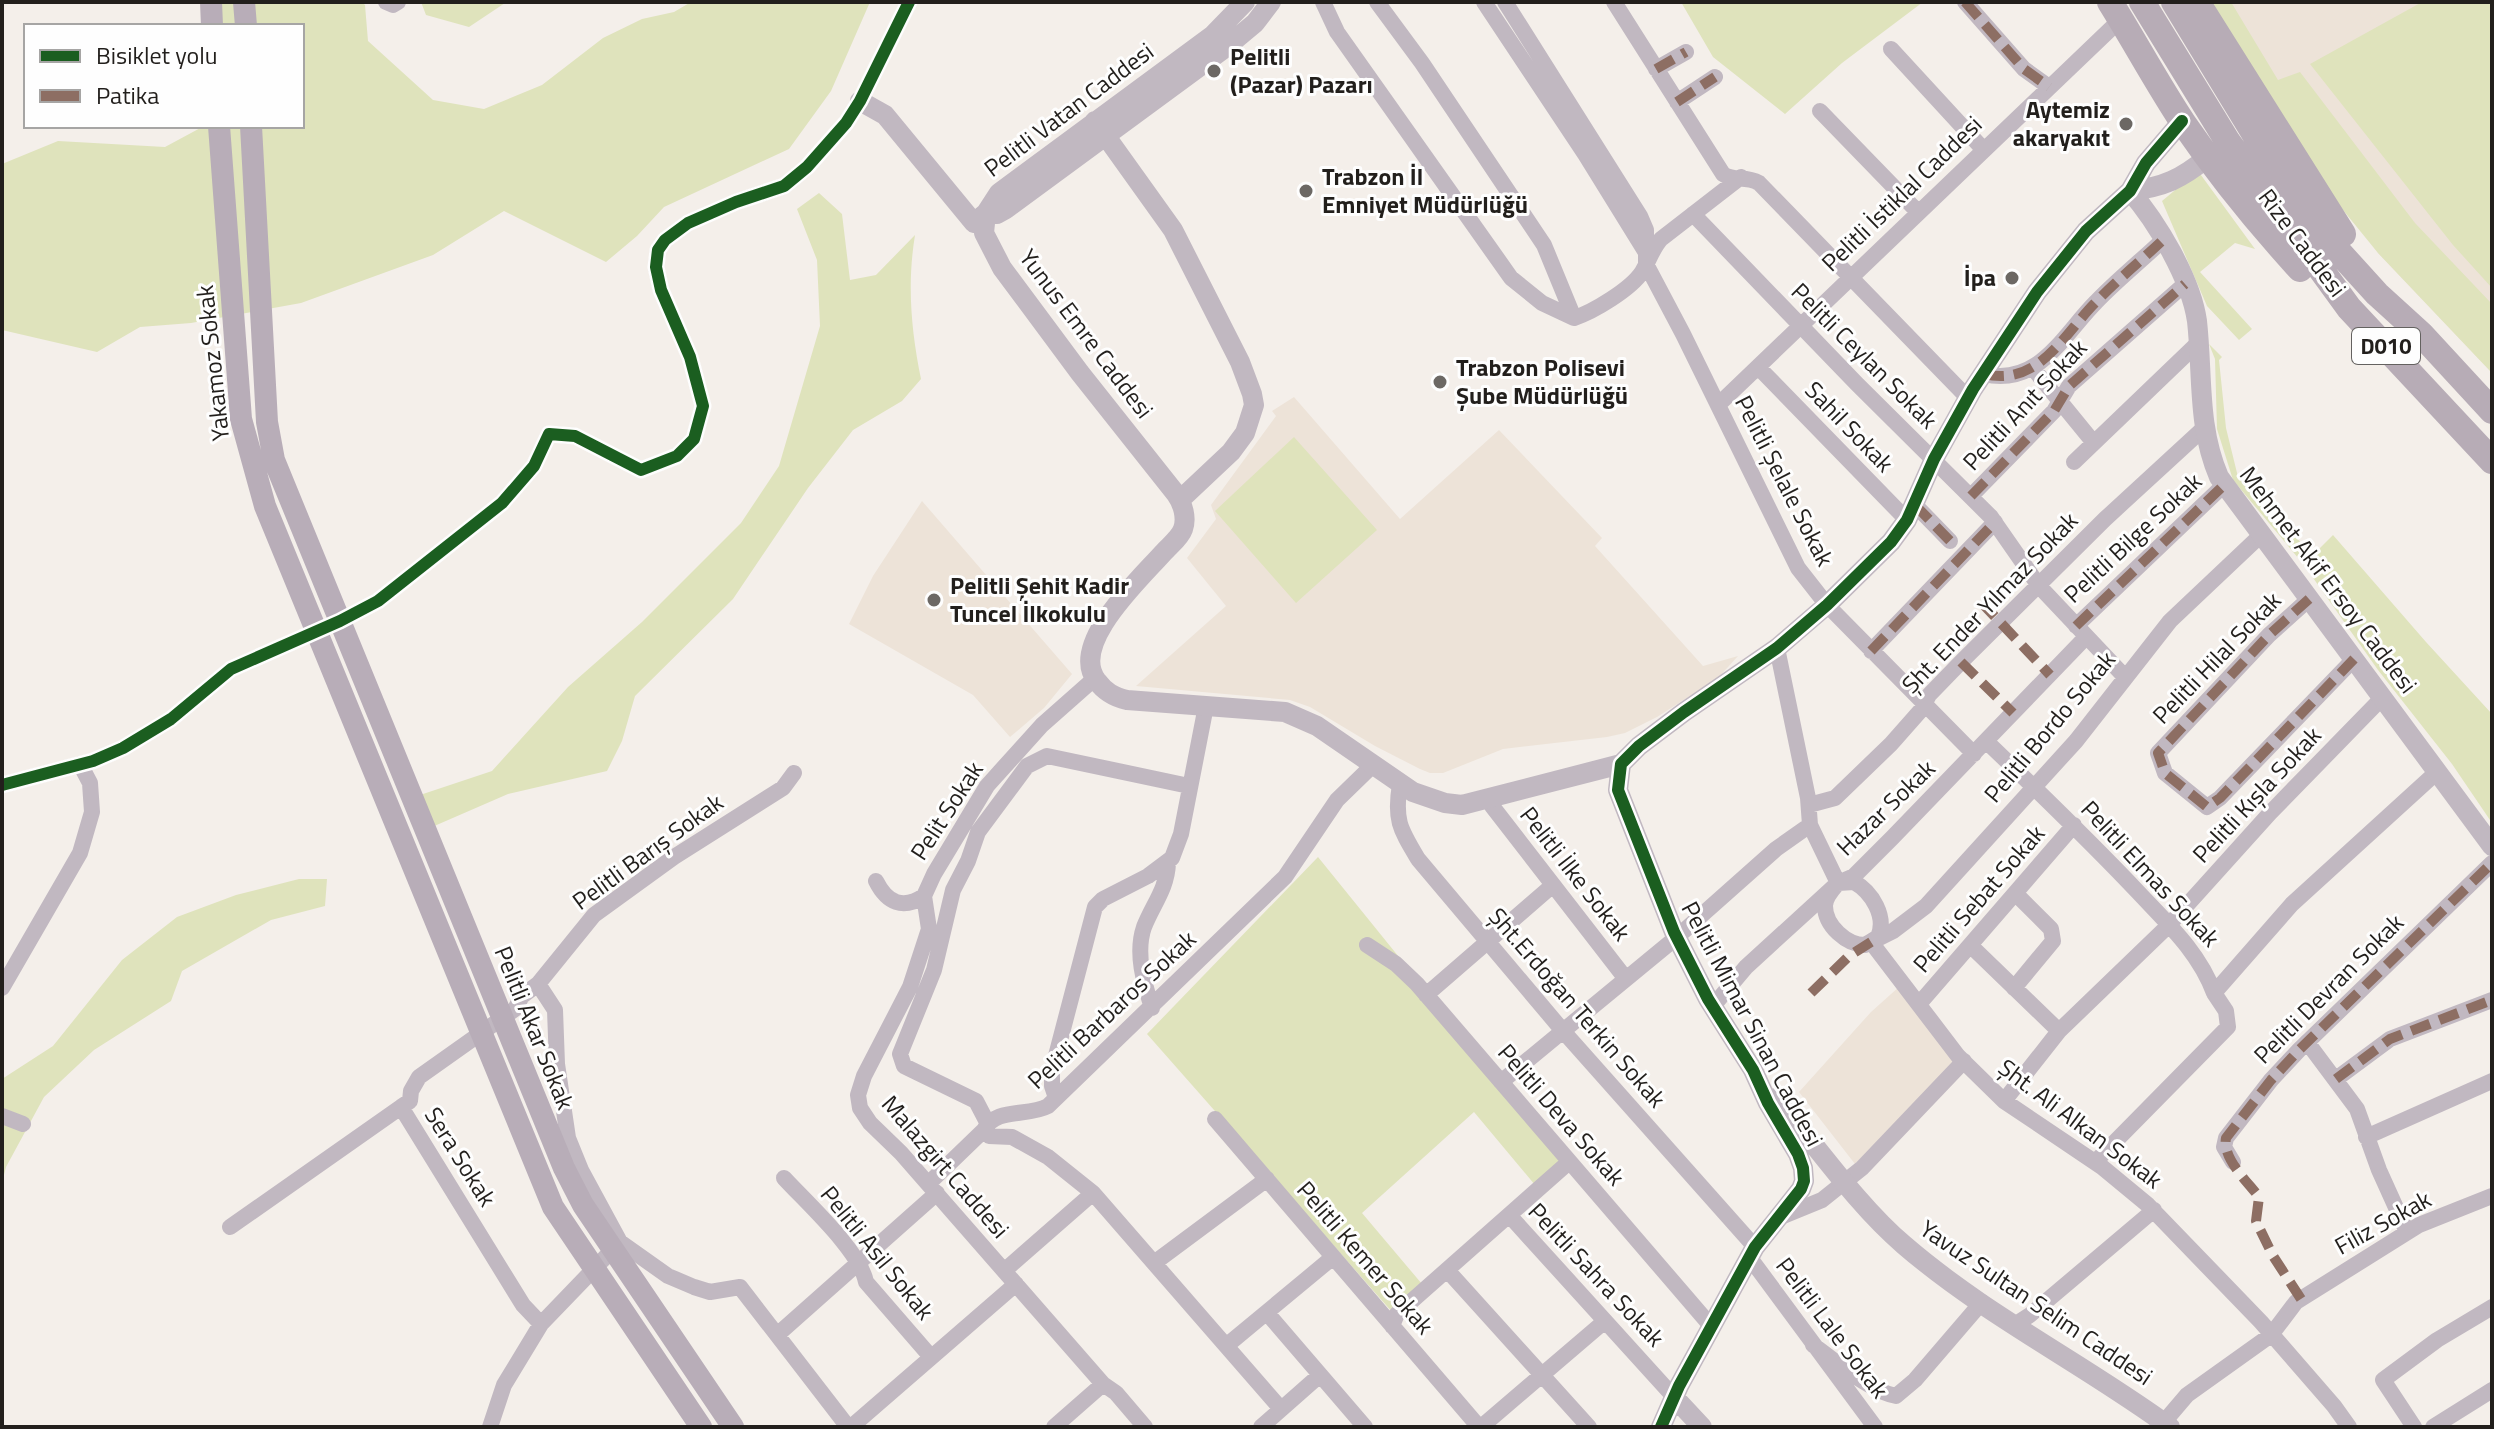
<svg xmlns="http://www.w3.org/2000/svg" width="2494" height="1429" font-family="'Titillium Web',sans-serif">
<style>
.built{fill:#ede3d8}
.green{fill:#dfe3bc}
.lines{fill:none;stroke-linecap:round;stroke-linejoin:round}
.minor{stroke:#c1b8c1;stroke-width:16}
.tertiary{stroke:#c1b8c1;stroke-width:20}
.secondary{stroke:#b8adb8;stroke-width:22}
.trunk{stroke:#b7acb6;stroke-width:26}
.quiet{stroke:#8d6e63;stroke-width:10;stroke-dasharray:20 10;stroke-linecap:butt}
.cycleway-casing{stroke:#fefefe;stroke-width:17}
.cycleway{stroke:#1b5e20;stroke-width:12}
.poi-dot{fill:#6c6864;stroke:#fefefe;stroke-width:3}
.labels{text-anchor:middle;stroke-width:6;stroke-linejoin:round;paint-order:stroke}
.shield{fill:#fefefe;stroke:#646260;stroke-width:2}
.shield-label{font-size:22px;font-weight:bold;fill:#221f1c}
.poi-label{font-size:24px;font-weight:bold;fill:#221f1c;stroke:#fefefe;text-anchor:start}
.street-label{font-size:24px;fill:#221f1c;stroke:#fefefe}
</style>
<rect width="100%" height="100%" fill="#f4efea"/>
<path class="built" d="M2206,2H2492V373L2378,253Z
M1294,397L1400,519L1499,430L1602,538L1595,546L1703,666L1738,656L1718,678L1657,717L1625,733L1607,737L1503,749L1443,773H1430L1420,769L1375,746L1310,707L1290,700L1136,686L1226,606L1187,558L1216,519L1211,505L1276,416L1272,411Z
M922,501L1072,674L1044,708L1010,737L973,695L849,624L873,576Z
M1900,986L1958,1058L1855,1164L1799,1092L1871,1012Z"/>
<path class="green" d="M221,2H362L365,5L368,41L433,100L484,109L542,85L603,38L642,19L674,12L691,2H870L831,91L789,149L664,207L637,236L606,262L504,211L433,255L301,303L191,323L140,327L97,352L2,330V164L58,141L165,147L204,126H302V26H221Z
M421,2H504L505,3L469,27L426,15Z
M1681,2H1787L1791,4L1795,2H1923L1842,63L1785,114L1713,57Z
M2206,2H2231L2278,80L2300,72L2415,223L2492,304V373L2378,253L2330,194Z
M2422,2H2492V288L2453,245L2310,64Z
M2198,171L2255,249L2235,243L2200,272L2252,329L2239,340L2207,306L2162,201Z
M819,193L842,214L850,280L876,275L915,235C907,284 911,330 921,379L902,401L853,430L808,488L733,599L635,696L622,741L607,771L508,794L432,827L420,795L492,771L568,687L642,622L741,523L779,466L820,326L817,260L797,209Z
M2209,344L2222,357L2219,360L2226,428L2238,477L2313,555L2333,535L2426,642L2492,714V823L2452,764L2378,670L2304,565L2233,480L2217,429L2215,359Z
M1294,437L1377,530L1296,603L1215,511Z
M1318,857L1564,1161L1535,1185L1474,1112L1362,1213L1422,1284L1393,1313L1147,1034Z
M299,879H327L325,906L271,920L182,971L171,1001L94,1050L44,1097L6,1167L2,1183V1079L53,1046L122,960L177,917L236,895Z"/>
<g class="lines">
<path class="minor" d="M386,2L393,5L398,2
M1323,2L1337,32L1511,278L1542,303L1574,318
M1377,2L1422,63L1544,245L1574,318C1593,312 1631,289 1642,272C1649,261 1652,249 1661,239L1741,177
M1484,2L1585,154L1645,251
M1505,2L1640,216L1646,230V264L1683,334L1798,568L1827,605L1974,754
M1614,2L1723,174C1734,182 1745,175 1759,183L1968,398
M1965,2L2024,69L2049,87
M1891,49L1983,149
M1656,69L1686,52
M1677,102L1715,77
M1820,111L1918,212
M1693,214L1857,384L1991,517L2039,586L2125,677
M1758,367L1907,520
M2032,367L2094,443
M1984,374C2039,387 2063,335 2096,302C2117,280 2142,260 2164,239
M1718,405L2121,19
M2074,462L2198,343
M1971,496L2054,411L2069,386L2185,284
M1915,505L1950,541
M2261,535L2170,621L2076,741L1926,906L1893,931L1871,942L1958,1056L2004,1101L2102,1167L2148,1205L2261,1322L2334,1406L2349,1427
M2309,599L2269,635L2158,753L2165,773L2207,807L2220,798L2354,659
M2076,626L2224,485
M1777,648L1808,798L1810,825L1838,883
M1871,651L1995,522
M1986,741C2038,791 2089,840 2138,892C2167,923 2199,952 2214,993L2292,904L2438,771
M1400,784C1394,820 1400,829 1418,859L1563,1031L1755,1247
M2,785L93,761L123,748L171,719L231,669L340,621L378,601L502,503L534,466L549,434L575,436L641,470L677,456L694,439L703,406L690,357L661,290L656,267L658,250L665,240L688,223L736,202L784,186L807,167L846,123L860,101L909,2
M1488,798L1492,806L1626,979
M1809,805L1835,798L1891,744L1921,710L1929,695L1961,662L2105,519L2204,428
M876,881C887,903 903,910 924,896L934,874L987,786L1042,725L1094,679
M1854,882C1872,892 1887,917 1878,937L1865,945C1847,945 1825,926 1825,906C1825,897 1832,890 1838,883Z
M924,896L929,929L910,987L864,1076L858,1095L860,1108L870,1123L901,1153L1103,1384L1116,1393L1145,1427
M1367,945L1396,964L1417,984L1711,1326
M1971,946L2059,1031
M538,984L555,1010L557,1064L568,1138L581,1170L620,1242L668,1276L694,1287L710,1292L740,1287L848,1427
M2,988L80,853L92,812L90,783L80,764
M2014,988L2053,941L2051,929L2016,894
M1426,995L1553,885
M1919,1004L2074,825
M1713,1006L1746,967L1838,883L1854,876L1892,838L2086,637
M1152,1008C1144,983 1135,953 1144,927C1153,904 1167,889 1168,863
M2307,1042L2357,1109L2379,1170L2407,1232
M2336,1079L2390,1039L2492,1000
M1501,1082L1677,937L1776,849L1810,825
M1056,1098L1052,1086V1071L1095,907L1103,899L1148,876L1172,858L1181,834L1206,706
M2004,1101L2059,1031L2169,925L2270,813L2383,697
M401,1107L410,1101L411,1091L419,1077L515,1009L522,996L538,984L594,915L674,857L783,788L794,773
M2,1116L23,1124
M1215,1119L1479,1427
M988,1124L976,1101L904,1066L900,1054L934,970L953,890L968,861L978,832L1027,766L1047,756L1189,786
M2366,1137L2492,1081
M2095,1162L2228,1027L2226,1011L2214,993
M2233,1162L2224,1147L2226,1138L2271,1080L2299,1050L2492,863
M784,1178C807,1203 860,1251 866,1282L931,1357
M928,1184L984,1130
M1509,1215L1569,1162
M1778,1218L1822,1200L1862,1168L1964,1061
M230,1227L401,1107L523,1305L541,1324
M1750,1258L1875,1427
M1154,1263L1267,1179
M1447,1270L1589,1427
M1004,1271L1093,1193
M1267,1313L1365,1427
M2016,1324L2030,1315L2154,1210
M1392,1326L1397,1314L1509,1215L1674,1397
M777,1335L937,1193
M1813,1345C1836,1361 1869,1391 1896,1396L1915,1380L1982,1302
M1226,1346L1332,1258
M1281,1409L1093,1193L1048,1157L1012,1137L989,1136L984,1130C996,1107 1028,1117 1048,1106L1285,877L1337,800L1373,765
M2164,1422L2187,1395L2271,1335L2296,1302L2419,1225L2492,1196
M490,1427L504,1385L541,1324L619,1243
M851,1427L1016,1284
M1054,1427L1103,1384
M1261,1427L1320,1375
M1481,1427L1605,1321
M2414,1427L2383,1380L2437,1340L2492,1307
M2433,1427L2492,1390"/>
<path class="tertiary" d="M860,101L885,115L974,223L986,213L999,193L1213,35L1245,2
M1095,121L1173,230L1240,362L1252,394L1254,405L1245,433L1231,452L1180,500
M2130,191C2157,222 2191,279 2197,321C2203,375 2197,426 2219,477L2492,846
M2130,191C2164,187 2181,179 2208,157
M986,213L984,233L1002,268L1080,373L1176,494C1183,504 1187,518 1183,529C1180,538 1169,546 1163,553C1140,579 1068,645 1097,681C1105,692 1114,697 1127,700L1285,712L1317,726L1413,792L1445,803L1462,805L1621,764
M986,213L997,214L1006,209L1225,48L1255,23L1271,2
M1776,1098C1815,1144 1858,1206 1904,1245C1985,1315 2084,1364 2170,1427
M1674,1397L1702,1427
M1661,1427L1679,1386L1755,1247L1801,1189L1804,1181L1803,1168L1798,1154L1768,1103L1753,1070L1708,999L1674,932L1618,790L1621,764L1639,746L1684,712L1777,648L1827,605L1891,542L1907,520L1934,459L1973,389L2037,292L2086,231L2130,191L2146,163L2182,121"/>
<path class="secondary" d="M211,2L212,26
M244,2L246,26
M219,126L241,419L265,506L553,1207L701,1427
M251,126L267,422L274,460L564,1168L583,1205L733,1427"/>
<path class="trunk" d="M2110,2C2135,42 2158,85 2184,124C2219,175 2258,223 2300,269
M2142,2L2228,142L2349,308L2492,461
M2174,2L2285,184L2328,240L2377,294L2421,334L2492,411
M2197,2L2343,234"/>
<path class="quiet" d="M1965,2L2024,69L2049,87
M1656,69L1686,52
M1677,102L1715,77
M1984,374C2039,387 2063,335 2096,302C2117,280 2142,260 2164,239
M1971,496L2054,411L2069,386L2185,284
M1915,505L1950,541
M2309,599L2269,635L2158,753L2165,773L2207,807L2220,798L2354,659
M1981,602L2050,675
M2076,626L2224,485
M1871,651L1995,522
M1961,662L2013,713
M1811,993L1849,956L1871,942
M2336,1079L2390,1039L2492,1000
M2301,1299L2273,1256L2256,1221L2259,1197C2247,1181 2222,1158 2226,1138L2271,1080L2299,1050L2492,863"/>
<g class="cycleway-casing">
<path id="cycleway" d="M2,785L93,761L123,748L171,719L231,669L340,621L378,601L502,503L534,466L549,434L575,436L641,470L677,456L694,439L703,406L690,357L661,290L656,267L658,250L665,240L688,223L736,202L784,186L807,167L846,123L860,101L909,2
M1661,1427L1679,1386L1755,1247L1801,1189L1804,1181L1803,1168L1798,1154L1768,1103L1753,1070L1708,999L1674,932L1618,790L1621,764L1639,746L1684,712L1777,648L1827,605L1891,542L1907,520L1934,459L1973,389L2037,292L2086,231L2130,191L2146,163L2182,121"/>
</g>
<use href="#cycleway" class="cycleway"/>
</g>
<g class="poi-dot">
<circle cx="1214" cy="71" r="8"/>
<circle cx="2126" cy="124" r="8"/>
<circle cx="1306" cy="191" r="8"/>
<circle cx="2012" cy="278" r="8"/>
<circle cx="1440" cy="382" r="8"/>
<circle cx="934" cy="600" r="8"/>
</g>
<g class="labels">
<rect class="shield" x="2352" y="328" width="68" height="36" rx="6"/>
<g class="shield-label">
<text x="2386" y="354">D010</text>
</g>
<g class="poi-label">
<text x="1230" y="65">Pelitli<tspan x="1230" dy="28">(Pazar) Pazarı</tspan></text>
<text x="2110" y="118" text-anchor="end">Aytemiz<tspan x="2110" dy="28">akaryakıt</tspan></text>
<text x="1322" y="185">Trabzon İl<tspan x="1322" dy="28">Emniyet Müdürlüğü</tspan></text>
<text x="1996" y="286" text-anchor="end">İpa</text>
<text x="1456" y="376">Trabzon Polisevi<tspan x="1456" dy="28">Şube Müdürlüğü</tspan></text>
<text x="950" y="594">Pelitli Şehit Kadir<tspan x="950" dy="28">Tuncel İlkokulu</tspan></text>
</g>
<g class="street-label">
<text transform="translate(1069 110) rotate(-37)" y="8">Pelitli Vatan Caddesi</text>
<text transform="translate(1902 194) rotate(-44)" y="8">Pelitli İstiklal Caddesi</text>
<text transform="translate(2302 243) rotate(53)" y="8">Rize Caddesi</text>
<text transform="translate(1086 334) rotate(53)" y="8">Yunus Emre Caddesi</text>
<text transform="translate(1864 356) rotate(45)" y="8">Pelitli Ceylan Sokak</text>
<text transform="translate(213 363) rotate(-96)" y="8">Yakamoz Sokak</text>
<text transform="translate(2025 405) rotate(-47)" y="8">Pelitli Anıt Sokak</text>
<text transform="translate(1849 427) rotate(46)" y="8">Sahil Sokak</text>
<text transform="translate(1784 481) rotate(63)" y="8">Pelitli Şelale Sokak</text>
<text transform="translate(2133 538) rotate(-43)" y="8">Pelitli Bilge Sokak</text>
<text transform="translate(2328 580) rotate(53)" y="8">Mehmet Akif Ersoy Caddesi</text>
<text transform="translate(1990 603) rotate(-46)" y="8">Şht. Ender Yılmaz Sokak</text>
<text transform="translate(2217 658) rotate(-46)" y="8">Pelitli Hilal Sokak</text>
<text transform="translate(2050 727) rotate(-50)" y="8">Pelitli Bordo Sokak</text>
<text transform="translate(2257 795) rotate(-47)" y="8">Pelitli Kışla Sokak</text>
<text transform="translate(1886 808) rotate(-44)" y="8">Hazar Sokak</text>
<text transform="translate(947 811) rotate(-57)" y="8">Pelit Sokak</text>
<text transform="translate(648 852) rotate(-36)" y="8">Pelitli Barış Sokak</text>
<text transform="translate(1575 874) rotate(52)" y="8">Pelitli İlke Sokak</text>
<text transform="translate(2150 874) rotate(47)" y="8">Pelitli Elmas Sokak</text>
<text transform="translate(1979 899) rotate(-49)" y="8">Pelitli Sebat Sokak</text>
<text transform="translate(2329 989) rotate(-45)" y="8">Pelitli Devran Sokak</text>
<text transform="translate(1577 1008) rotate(49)" y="8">Şht.Erdoğan Terkin Sokak</text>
<text transform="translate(1112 1010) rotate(-43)" y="8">Pelitli Barbaros Sokak</text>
<text transform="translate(1752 1024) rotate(62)" y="8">Pelitli Mimar Sinan Caddesi</text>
<text transform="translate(534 1028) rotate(68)" y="8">Pelitli Akar Sokak</text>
<text transform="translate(1561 1115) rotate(49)" y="8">Pelitli Deva Sokak</text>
<text transform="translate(2080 1124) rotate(37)" y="8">Şht. Ali Alkan Sokak</text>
<text transform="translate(460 1157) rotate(58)" y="8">Sera Sokak</text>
<text transform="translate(945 1167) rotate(49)" y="8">Malazgirt Caddesi</text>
<text transform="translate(2383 1223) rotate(-29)" y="8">Filiz Sokak</text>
<text transform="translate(877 1253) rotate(51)" y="8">Pelitli Asil Sokak</text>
<text transform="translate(1365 1258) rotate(49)" y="8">Pelitli Kemer Sokak</text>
<text transform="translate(1596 1275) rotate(47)" y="8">Pelitli Sahra Sokak</text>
<text transform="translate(2036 1303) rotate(34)" y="8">Yavuz Sultan Selim Caddesi</text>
<text transform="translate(1832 1328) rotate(53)" y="8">Pelitli Lale Sokak</text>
</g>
</g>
<rect width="2494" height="1429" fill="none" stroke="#221f1c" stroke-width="8"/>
<rect x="24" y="24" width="280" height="104" fill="#fefefe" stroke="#a6a5a4" stroke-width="2"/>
<rect x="40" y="50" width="40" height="12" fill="#1b5e20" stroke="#a6a5a4" stroke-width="2"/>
<text x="96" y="64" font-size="24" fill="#221f1c">Bisiklet yolu</text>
<rect x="40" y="90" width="40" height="12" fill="#8d6e63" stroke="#a6a5a4" stroke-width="2"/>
<text x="96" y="104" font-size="24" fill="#221f1c">Patika</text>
</svg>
